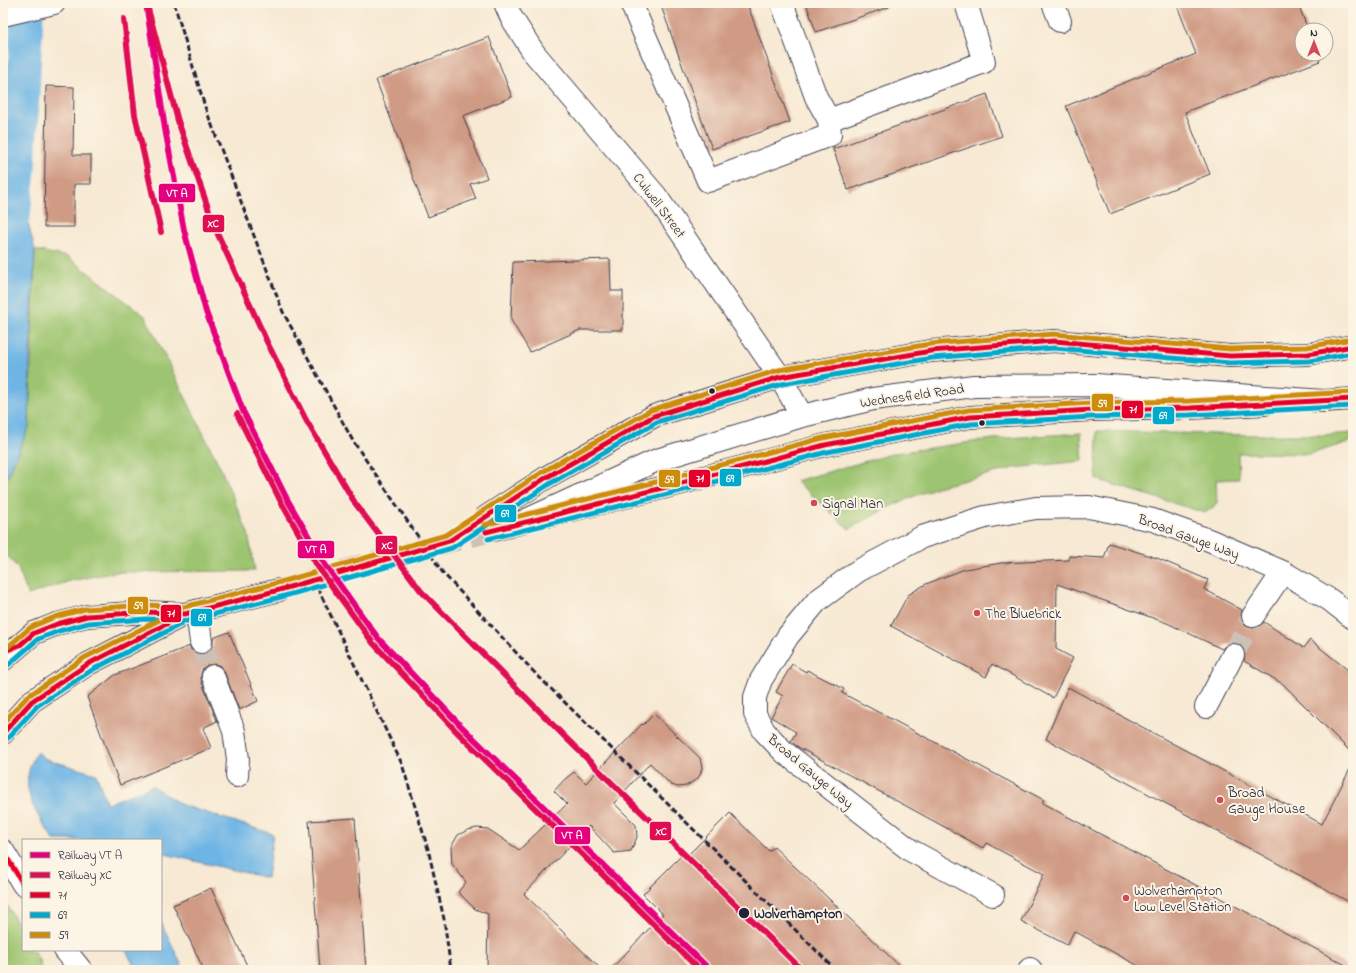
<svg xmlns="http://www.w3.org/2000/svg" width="1356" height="973" font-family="'Indie Flower',sans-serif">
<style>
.green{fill:#9dc46f;stroke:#607355}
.water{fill:#6eb5e5;stroke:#486c90}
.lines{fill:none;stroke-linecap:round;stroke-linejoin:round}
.canal{stroke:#6eb5e5;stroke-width:33}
.building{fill:#d09b85}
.minor-tunnel{stroke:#ccc1b5;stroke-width:22;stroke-dasharray:22 11;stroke-linecap:butt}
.major-tunnel{stroke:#ccc1b5;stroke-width:22;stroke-dasharray:22 11;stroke-linecap:butt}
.minor-casing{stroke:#424052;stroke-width:24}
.major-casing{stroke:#424052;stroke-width:24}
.highway-casing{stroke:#424052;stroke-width:24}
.minor{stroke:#fff;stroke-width:22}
.major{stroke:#fff;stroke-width:22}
.highway{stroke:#fff;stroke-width:22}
.rail{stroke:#22223b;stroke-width:3;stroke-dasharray:6 3;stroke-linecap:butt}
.bus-1-casing{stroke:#fcf5e5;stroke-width:8}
.bus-2-casing{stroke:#fcf5e5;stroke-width:8}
.bus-3-casing{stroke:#fcf5e5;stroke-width:8}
.bus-1{stroke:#e4002b;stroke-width:5}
.bus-2{stroke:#00a9ce;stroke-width:5}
.bus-3{stroke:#cc8c0c;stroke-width:5}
.rail-1-casing{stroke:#fcf5e5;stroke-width:9}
.rail-2-casing{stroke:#fcf5e5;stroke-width:9}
.rail-1{stroke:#e5007d;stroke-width:6}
.rail-2{stroke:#df0d52;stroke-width:6}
.bus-dot{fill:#22223b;stroke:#fcf5e5;stroke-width:1.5}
.poi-dot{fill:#d1495b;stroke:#fcf5e5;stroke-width:1.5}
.labels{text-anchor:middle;stroke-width:4;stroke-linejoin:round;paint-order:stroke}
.street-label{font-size:14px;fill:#22223b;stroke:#fcf5e5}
.poi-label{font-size:14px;fill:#22223b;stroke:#fcf5e5;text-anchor:start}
.stop-label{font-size:14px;font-weight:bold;fill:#22223b;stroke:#fcf5e5;text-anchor:start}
.line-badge{stroke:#fcf5e5;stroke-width:1.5}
.badge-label{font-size:11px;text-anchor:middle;font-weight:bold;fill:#fff}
</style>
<rect width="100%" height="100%" fill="#fcf5e5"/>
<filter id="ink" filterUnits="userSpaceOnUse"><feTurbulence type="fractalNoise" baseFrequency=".025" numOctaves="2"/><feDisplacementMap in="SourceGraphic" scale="8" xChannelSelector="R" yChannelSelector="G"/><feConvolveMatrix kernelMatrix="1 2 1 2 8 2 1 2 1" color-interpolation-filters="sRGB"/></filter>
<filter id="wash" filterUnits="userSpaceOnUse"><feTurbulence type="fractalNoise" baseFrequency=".012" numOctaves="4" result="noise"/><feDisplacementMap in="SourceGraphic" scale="16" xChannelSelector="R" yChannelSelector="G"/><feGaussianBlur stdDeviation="0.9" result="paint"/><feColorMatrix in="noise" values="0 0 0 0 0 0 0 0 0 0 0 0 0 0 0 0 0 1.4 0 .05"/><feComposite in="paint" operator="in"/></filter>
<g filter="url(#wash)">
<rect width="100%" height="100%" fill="#f7e9d3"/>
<path class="green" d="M35,250L68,257L145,316L220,467L248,533L255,571L117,572L70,581L28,595L18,568L3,551V487L29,427Z
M1097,431L1252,435H1323L1353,433V441L1310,454L1238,453L1239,479L1216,480L1217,504L1205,513L1096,479Z
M1081,433L1083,461L1014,468L937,487L893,505L849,529L796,481L895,453L993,439Z
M3,898L23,933V950H33L39,960L41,970H3Z"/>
<path class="water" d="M32,3L25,61L19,20Z
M19,170L27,219L35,250L30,352L29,427L3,487V208Z
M37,752L46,759L96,774L107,804L152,786L182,805L273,834L267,878L161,853V840H54C34,811 16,786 37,752Z
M161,922L184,970H136L126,950H161Z"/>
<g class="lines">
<path class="canal" d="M14,215L19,170L27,17"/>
</g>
<g id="blocks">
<path class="building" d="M660,3H747L790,122L712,149Z
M806,3H888L889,7L816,32Z
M1176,3H1298L1308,30H1302V54H1317L1320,61L1185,112L1210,174L1110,214L1066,106L1196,54Z
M489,37L512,97L463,116L487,178L470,184L476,199L428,217L376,80Z
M46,86L74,87L73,155H91V184H74V227H44Z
M987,94L1002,136L848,190L833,149Z
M610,259L611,291H623V330H580L530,352L511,320L513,262Z
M1109,543L1157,558L1208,580L1204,589L1242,610L1241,615L1242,621L1246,626L1252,628L1258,627L1264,622L1304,648L1310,640L1353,674V754L1283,684L1244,661L1245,654L1243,648L1239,644L1232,643L1226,645L1222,649L1167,623L1057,584L1056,649L1073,658L1053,698L992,664L986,677L891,626L908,595L926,584L965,569L1001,563L1069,560V556L1104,558Z
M229,632L258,701L239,710L224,671L221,666L215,664L208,665L203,668L201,674V680L217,721L203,728L211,748L120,785L87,697L115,675L190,646L191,650L197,654H202L208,652L213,646V638Z
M792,664L806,672L807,670L844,689L842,693L1044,800L1042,803L1353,969V970H1146L1074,931L1067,945L1021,921L1044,874L986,843L983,848L798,747L791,741L796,732L771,717L783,696L776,692Z
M1068,687L1322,824L1353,763V904L1046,739Z
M654,714L700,758L702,768L700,775L697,779L686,786L678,787L671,785L650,763L614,803L636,825L637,837L631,851L614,853L589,826L524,894L602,970H487L488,914L475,909L458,892L466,882L452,864L451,847L458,835L468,830L477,828L488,829L519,850L567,804L554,791L565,779L574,772L586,783L642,724L643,725Z
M730,813L769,851L774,847L904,970H610L663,914L643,894L682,855L685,858Z
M355,818L366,970H320L309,821Z
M211,888L249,970H204L173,905Z"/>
</g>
</g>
<g filter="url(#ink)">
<use href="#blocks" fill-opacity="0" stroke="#424052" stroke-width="1"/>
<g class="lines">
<path class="minor-tunnel" d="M201,642L213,676
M1233,655L1253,616"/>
<path class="major-tunnel" d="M279,590L359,566L494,530"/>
<g class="minor-casing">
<path id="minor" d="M505,3L511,17L534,53L656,196L780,377L802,416
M631,3L708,181L830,135L829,120
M782,3L816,97L829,120L984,62L966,3
M1053,3L1060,21
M3,15L54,3
M547,516L678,484L825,445L970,417L1092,410L1190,408L1265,404
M197,611L201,642
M1253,616L1283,572
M213,676L234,731L238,759L237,776
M1206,707L1233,655
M993,895L910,850L784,752L764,731L755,714V697L761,680L788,636L817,601L858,571L922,537L985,517L1036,508L1089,507L1153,520L1209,540L1283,572L1330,600L1353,618
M1030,969L1031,970"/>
</g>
<g class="major-casing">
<path id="major" d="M486,517L547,477L654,416L780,377L931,351L1054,341L1230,356L1308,354L1353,346
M494,530L520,523L657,460L802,416L873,399L974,386L1096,385L1324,401L1353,399
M3,660L34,633L57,624L87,616L147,612L184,614
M3,733L32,701L88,664L185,614L279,590"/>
</g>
<g class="highway-casing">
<path id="highway" d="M3,851L23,884
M65,950L81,970"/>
</g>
<use href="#minor" class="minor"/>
<use href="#major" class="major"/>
<use href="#highway" class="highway"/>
<path class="rail" d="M174,3L205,107L283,312L353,441L406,519L443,573L533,671L836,970
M310,572L402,764L428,849L444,919L451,970"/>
<g class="bus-1-casing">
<path id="bus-1" d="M486,532L678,484L825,445L970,417L1092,410L1190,408L1353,399
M3,652L20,645L34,633L57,624L87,616L147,612L185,614L279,590L449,541L547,477L654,416L780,377L931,351L1054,341L1230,356L1308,354L1353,346
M3,733L32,701L88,664L178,618
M3,851L23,884"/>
</g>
<g class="bus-2-casing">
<path id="bus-2" d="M488,539L680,491L827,452L971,424L1092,417L1190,415L1353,406
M8,665L38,639L59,631L88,623L147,619L187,621L281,597L452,548L551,483L657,422L782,384L932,358L1054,348L1230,363L1309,361L1353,353
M8,738L37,706L92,670L181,624"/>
</g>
<g class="bus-3-casing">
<path id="bus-3" d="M484,525L676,477L823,438L969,410L1092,403L1190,401L1353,392
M3,651L31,627L55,617L85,609L147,605L184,607L277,583L446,535L544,471L651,410L779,370L930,344L1053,334L1230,349L1307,347L1352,339
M3,723L28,696L84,658L175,612"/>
</g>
<use href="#bus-1" class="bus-1"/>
<use href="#bus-2" class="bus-2"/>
<use href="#bus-3" class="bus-3"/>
<g class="rail-1-casing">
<path id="rail-1" d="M146,3L165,129L184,230L206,312L243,411L287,499L324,563L378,638L462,727L710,970"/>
</g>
<g class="rail-2-casing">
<path id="rail-2" d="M147,5L178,121L215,228L267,342L306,420L355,503L421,591L565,737L802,970
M124,19L135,115L161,232
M237,414L281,502L318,567L373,643L457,732L700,970"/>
</g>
<use href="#rail-1" class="rail-1"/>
<use href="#rail-2" class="rail-2"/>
</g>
</g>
<g class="bus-dot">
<circle cx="712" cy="391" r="3.5"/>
<circle cx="982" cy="423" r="3.5"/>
<circle cx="744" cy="913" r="6"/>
</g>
<g class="poi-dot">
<circle cx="814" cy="503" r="4"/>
<circle cx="977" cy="613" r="4"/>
<circle cx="1220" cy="800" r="4"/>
<circle cx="1126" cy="898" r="4"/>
</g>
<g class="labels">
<g class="street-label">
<text transform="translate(660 205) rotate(53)" y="5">Culwell Street</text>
<text transform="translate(912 395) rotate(-8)" y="5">Wednesfield Road</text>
<text transform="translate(1189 536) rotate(20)" y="5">Broad Gauge Way</text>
<text transform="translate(811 771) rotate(40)" y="5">Broad Gauge Way</text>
</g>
<g class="poi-label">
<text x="822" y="508">Signal Man</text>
<text x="985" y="618">The Bluebrick</text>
<text x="1228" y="797">Broad<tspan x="1228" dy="16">Gauge House</tspan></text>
<text x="1134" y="895">Wolverhampton<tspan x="1134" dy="16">Low Level Station</tspan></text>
</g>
<g class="stop-label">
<text x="754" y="918">Wolverhampton</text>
</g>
</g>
<g class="line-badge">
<rect x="158" y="183" width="38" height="20" rx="4" fill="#e5007d"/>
<rect x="202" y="214" width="23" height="19" rx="4" fill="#df0d52"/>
<rect x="1091" y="393" width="23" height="19" rx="4" fill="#cc8c0c"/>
<rect x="1121" y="400" width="23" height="19" rx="4" fill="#e4002b"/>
<rect x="1152" y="406" width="23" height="19" rx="4" fill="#00a9ce"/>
<rect x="719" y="468" width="23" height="19" rx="4" fill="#00a9ce"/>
<rect x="688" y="469" width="23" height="19" rx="4" fill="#e4002b"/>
<rect x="658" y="469" width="23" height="19" rx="4" fill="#cc8c0c"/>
<rect x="494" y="504" width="23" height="19" rx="4" fill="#00a9ce"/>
<rect x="375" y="535" width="23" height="20" rx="4" fill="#df0d52"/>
<rect x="297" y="540" width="38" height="19" rx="4" fill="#e5007d"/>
<rect x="127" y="596" width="22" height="19" rx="4" fill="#cc8c0c"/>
<rect x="160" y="604" width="22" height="19" rx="4" fill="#e4002b"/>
<rect x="190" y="608" width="23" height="19" rx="4" fill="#00a9ce"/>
<rect x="649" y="821" width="23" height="20" rx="4" fill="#df0d52"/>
<rect x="554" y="826" width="37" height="19" rx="4" fill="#e5007d"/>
</g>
<g class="badge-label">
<text x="177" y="197">VT A</text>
<text x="213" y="227">XC</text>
<text x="1102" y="407">59</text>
<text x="1133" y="413">71</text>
<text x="1163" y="419">69</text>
<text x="730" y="482">69</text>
<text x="700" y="482">71</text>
<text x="669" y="483">59</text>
<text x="505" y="517">69</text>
<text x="387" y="549">XC</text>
<text x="316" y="553">VT A</text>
<text x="138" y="609">59</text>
<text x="171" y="617">71</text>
<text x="202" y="621">69</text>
<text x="661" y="835">XC</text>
<text x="572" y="839">VT A</text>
</g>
<rect width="1356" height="973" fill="none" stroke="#fcf5e5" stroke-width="16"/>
<rect x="22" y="839" width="140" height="112" fill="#fcf5e5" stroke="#a5a1a1"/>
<rect x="30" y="852" width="20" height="6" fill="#e5007d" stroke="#a5a1a1"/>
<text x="58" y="859" font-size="12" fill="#22223b">Railway VT A</text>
<rect x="30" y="872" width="20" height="6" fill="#df0d52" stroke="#a5a1a1"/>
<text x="58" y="879" font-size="12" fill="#22223b">Railway XC</text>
<rect x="30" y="892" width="20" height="6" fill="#e4002b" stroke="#a5a1a1"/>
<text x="58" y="899" font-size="12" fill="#22223b">71</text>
<rect x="30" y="912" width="20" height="6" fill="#00a9ce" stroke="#a5a1a1"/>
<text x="58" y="919" font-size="12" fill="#22223b">69</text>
<rect x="30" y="932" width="20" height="6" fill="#cc8c0c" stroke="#a5a1a1"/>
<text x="58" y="939" font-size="12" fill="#22223b">59</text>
<g transform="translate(1314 42)"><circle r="19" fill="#fcf5e5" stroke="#a5a1a1"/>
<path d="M0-3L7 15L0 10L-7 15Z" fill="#d1495b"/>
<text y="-6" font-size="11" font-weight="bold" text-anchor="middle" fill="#22223b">N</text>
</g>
</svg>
